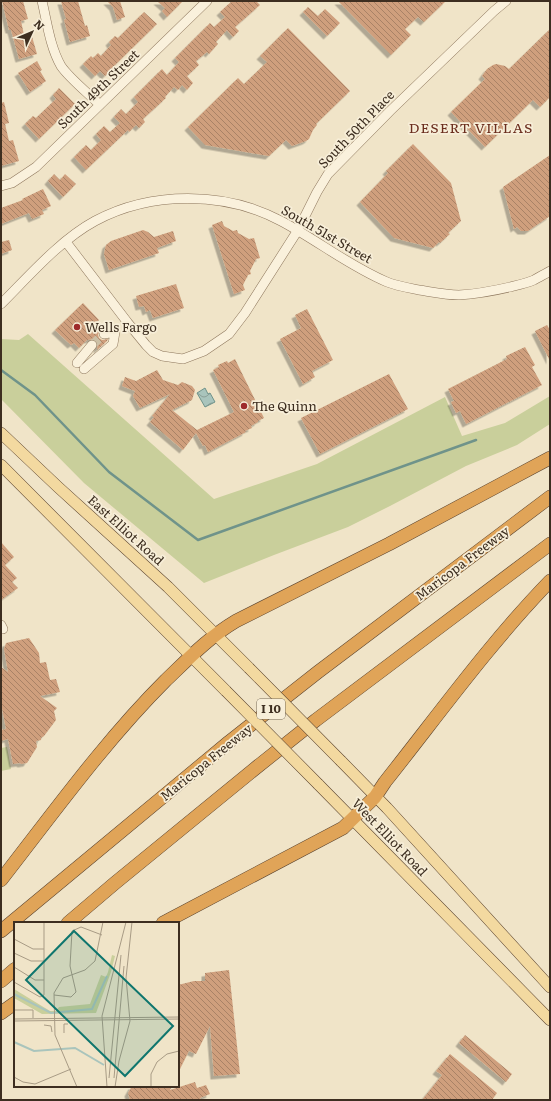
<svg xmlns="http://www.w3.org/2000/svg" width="551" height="1101" font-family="Literata,serif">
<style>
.green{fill:#c9cf9b}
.water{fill:url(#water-waves);stroke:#6f938a}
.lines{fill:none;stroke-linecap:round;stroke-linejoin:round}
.stream{stroke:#6f938a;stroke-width:2.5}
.building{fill:url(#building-back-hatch);filter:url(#shadow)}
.minor-tunnel{stroke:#ccc0a6;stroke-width:9;stroke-dasharray:9 4.5;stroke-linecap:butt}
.minor-casing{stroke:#8d765c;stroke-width:10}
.major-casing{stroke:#5b4430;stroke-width:12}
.highway-casing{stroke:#5b4430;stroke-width:14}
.minor{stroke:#faf1dc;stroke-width:9}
.major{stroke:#f3d9a0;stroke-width:11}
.highway{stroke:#e0a458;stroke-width:13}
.major-bridge-casing{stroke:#5b4430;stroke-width:12;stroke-linecap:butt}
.major-bridge{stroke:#f3d9a0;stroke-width:11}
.poi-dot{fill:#9e2a2b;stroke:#f7eed8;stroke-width:1.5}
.labels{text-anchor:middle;stroke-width:3.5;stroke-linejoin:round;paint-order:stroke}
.shield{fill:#f7eed8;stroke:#756857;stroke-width:1}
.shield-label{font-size:12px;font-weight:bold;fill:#3d2e20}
.street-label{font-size:13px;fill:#3d2e20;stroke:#f7eed8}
.poi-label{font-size:13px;fill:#3d2e20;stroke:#f7eed8;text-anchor:start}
.neighbourhood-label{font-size:14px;letter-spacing:1px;fill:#6b2e1e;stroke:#f7eed8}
.inset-river{fill:none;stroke:#a9c4bc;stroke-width:2}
.inset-road{fill:none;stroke:#a89b85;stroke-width:1}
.view{fill:#0f766e;fill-opacity:0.15;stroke:#0f766e;stroke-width:2}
.inset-edge{fill:none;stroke:#3d2e20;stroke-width:2}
</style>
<defs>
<pattern id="water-waves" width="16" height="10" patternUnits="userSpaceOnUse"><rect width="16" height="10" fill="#a9c4bc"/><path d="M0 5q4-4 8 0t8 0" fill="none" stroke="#8ba098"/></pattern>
<pattern id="building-back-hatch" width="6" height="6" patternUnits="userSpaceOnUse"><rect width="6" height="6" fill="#cf9f7d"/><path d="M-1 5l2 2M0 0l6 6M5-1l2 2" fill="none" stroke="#a98266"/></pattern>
<filter id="shadow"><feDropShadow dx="-3.5" dy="3.5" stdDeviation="0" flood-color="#0004"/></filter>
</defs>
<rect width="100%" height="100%" fill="#f0e4c8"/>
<path class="green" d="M28,334L214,499L317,464L445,397L462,436L505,423L550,396V424L517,445L466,466L390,506L348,527L274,555L204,583L84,483L1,399V339L19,340Z
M7,747L11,769L1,771V748Z"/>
<path class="water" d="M205,388L208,394L210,393L215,402L205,407L197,393Z"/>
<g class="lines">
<path class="stream" d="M1,370L35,395L109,472L198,540L476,440"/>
</g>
<path class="building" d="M2,1H23L28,19L21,21L24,35L31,33L37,54L19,59L11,30H9Z
M61,1H78L85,26L87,25L90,36L70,42L64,20L66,19Z
M107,1H120L125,17L117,20L113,7Z
M157,1H183L167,17L162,11L165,8Z
M232,1H256L260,5L235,27L239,31L233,37L227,30L216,42L218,44L209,54L207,52L196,61L199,65L187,76L193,83L187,90L182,85L178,90L174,87L165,97L166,98L143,119L145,122L139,128L136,125L129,132L128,130L86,170L74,157L86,145L91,150L101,140L96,134L104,126L110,132L120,123L114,117L121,109L126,114L138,102L134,97L162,69L167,75L179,62L175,58L210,23L214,27L225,17L220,12Z
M338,1H446L424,22L418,17L405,29L411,35L391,55Z
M308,7L318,16L325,9L340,23L327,36L303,12Z
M144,12L157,24L112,68H113L105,76L100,71L95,76L83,64L91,56L93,58L98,53L101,56L111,45L109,42L115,36L118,38Z
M288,28L350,91L316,124L317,125L313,130L309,139L306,141L292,146L286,140L269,156L205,145L188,127L238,78L244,84L267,62L260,56Z
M550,29V97L540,107L533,100L485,147L451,112L485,79L482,76L487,69L493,65L496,64L505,66L509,69Z
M37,61L42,70L40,71L46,81L30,92L18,73Z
M59,88L75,104L39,139L25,124L33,116L36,118L56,99L53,95Z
M4,102L9,123L5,124L9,141L13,140L19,161L1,166V103Z
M413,144L451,183L461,221L448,233L450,234L440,243L439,242L433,248L394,238L360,202L388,173L386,171Z
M550,155V216L528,231H521L517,227L514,229L503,187Z
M54,174L60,180L65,174L76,184L63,197L48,181Z
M43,189L51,206L42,210L44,214L32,219L29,213L1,224V208L23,200L22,199Z
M222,221L224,226L233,231L237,230L238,233L249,239L254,238L260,258L256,259L250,271L251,274L248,275L243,285L245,290L234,294L212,225Z
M143,230L148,232L154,237L173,231L176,241L157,248L159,253L109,270L104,254L105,249L106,245L111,241Z
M9,240L12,250L1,254V242Z
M176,284L184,308L153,318L150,310L146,312L144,306L139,307L136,296Z
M83,303L99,320L94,325L100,330L98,335L99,338L102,340L108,339L107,341L97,350L98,343L96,340L93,339L87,340L79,348L74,343L71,345L55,330Z
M307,309L333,360L312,371L315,377L303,384L280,339L301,328L295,315Z
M547,325L550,330V361L535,331Z
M525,347L535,365L532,367L542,385L466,424L460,411L456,413L451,402L454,401L448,389L507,359L506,356Z
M235,359L264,418L258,421V422L251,426L252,428L245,431L246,432L208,452L205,445L203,446L196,433L183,450L150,422L154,417L152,416L170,394L140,408L133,396L135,391L122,386L125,377L136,381L157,370L163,380L178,385L182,382L192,386L195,390L192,400L172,410L197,430L234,412L213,370L219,367L218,365L227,361L228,363Z
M389,374L408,409L320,454L301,418Z
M1,542L14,557L5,565L17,578L12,582L18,588L1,600Z
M29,638L39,653L40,663L46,662L50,680L56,679L60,692L40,696L57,708L54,711L56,720L44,736L41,738V740L36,741L37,747L27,763L21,764L20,763L13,764L8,739L1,741V730L6,729L1,703V667L8,672L4,649L6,643Z
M229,970L240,1074L214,1076L210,1026L196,1054L189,1051L178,1073V985L194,981H205V973Z
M465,1035L512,1074L506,1082L459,1043Z
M450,1054L497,1093L492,1100H422L442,1075L436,1071Z
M195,1082L197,1088L206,1085L210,1094L200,1098L201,1100H130L128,1093L132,1086H172L170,1090Z"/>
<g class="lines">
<path class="minor-tunnel" d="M92,345L104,334"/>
<g class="minor-casing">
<path id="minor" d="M42,1C47,22 50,47 61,66C69,78 89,94 100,105
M1,186L12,183L36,167L207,1
M66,242L128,323L146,345L153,352L162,356L183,359L204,351L229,334L245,313L298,230L317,192L328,174L390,111L494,11L506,1
M1,304C29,276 60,240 95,221C151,191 225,191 281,221C317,240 349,266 387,282C397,286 409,288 419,290C432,292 446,295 459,295C476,294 493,291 510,287C518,285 527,283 534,280C539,277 545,274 550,271
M77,363L92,345
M84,369L113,344L115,332L104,334
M1,625L3,629"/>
</g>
<g class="major-casing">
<path id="major" d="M1,433L58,487L168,587L249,668
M1,465L226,691
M341,761L387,808L550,987
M318,784L550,1020"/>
</g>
<g class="highway-casing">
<path id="highway" d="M1,880C54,812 105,741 166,680C188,659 209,637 236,621L389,544L550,458
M68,923L115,883L257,767L316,720L550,544
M163,923L343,828L375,797L385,782C439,714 490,643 550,581
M1,931L229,742L318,672L550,497
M1,981L15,969
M1,1013L15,1003"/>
</g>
<use href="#minor" class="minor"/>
<use href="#major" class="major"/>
<use href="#highway" class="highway"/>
<g class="major-bridge-casing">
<path id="major-bridge" d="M249,668L341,761
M226,691L318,784"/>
</g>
<use href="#major-bridge" class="major-bridge"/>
</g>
<g class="poi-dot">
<circle cx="77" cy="327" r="4"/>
<circle cx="244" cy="406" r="4"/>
</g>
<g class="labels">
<rect class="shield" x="257" y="699" width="28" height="20" rx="3"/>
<g class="shield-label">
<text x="271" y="713">I 10</text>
</g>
<g class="street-label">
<text transform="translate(98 89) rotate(-44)" y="5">South 49th Street</text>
<text transform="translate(356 129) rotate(-46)" y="5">South 50th Place</text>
<text transform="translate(327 234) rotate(30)" y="5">South 51st Street</text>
<text transform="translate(126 530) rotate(42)" y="5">East Elliot Road</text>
<text transform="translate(462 563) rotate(-37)" y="5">Maricopa Freeway</text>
<text transform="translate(206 762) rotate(-39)" y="5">Maricopa Freeway</text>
<text transform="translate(390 837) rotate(46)" y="5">West Elliot Road</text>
</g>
<g class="poi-label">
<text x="85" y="332">Wells Fargo</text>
<text x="252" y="411">The Quinn</text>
</g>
<g class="neighbourhood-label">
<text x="471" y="133">DESERT VILLAS</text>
</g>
</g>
<g transform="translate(14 922)">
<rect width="165" height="165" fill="#f0e4c8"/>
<path d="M98,33L101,34L97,50L82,91L28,92L0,76V67L36,89H42L45,85L76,82L87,53L92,55L94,50Z" fill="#c9cf9b"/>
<path class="inset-river" d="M0,72L37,91L78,87L93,54M0,120L20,129L61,126L90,143"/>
<path class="inset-road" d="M0,17L19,27H30M165,29V14M0,31L17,39H30M0,45L21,58H30M0,60L26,75L30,73V0M40,73L57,75L62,70L56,44L58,9L67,5L88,13M0,88H19V96M0,97L165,95M0,99L165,97M30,103L37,104L38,110M50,111V102H54M0,155L9,160L21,162L57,147M95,156L107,33M100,156L110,44M63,165L41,113L40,71L49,56L71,48L81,39L89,0M93,165L88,94L112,0M101,165L105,139L116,99L112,56L118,0M137,165V152L143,140L153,132L165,129"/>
<path class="view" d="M60,9L159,104L111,154L12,58Z"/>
<rect width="165" height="165" class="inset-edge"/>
</g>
<rect width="551" height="1101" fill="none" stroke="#3d2e20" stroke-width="4"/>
<g transform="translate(32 32) rotate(46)" stroke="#f7eed8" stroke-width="3" paint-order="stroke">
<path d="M0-3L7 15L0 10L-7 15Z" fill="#3d2e20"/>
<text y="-6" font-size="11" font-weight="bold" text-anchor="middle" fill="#3d2e20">N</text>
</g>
</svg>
